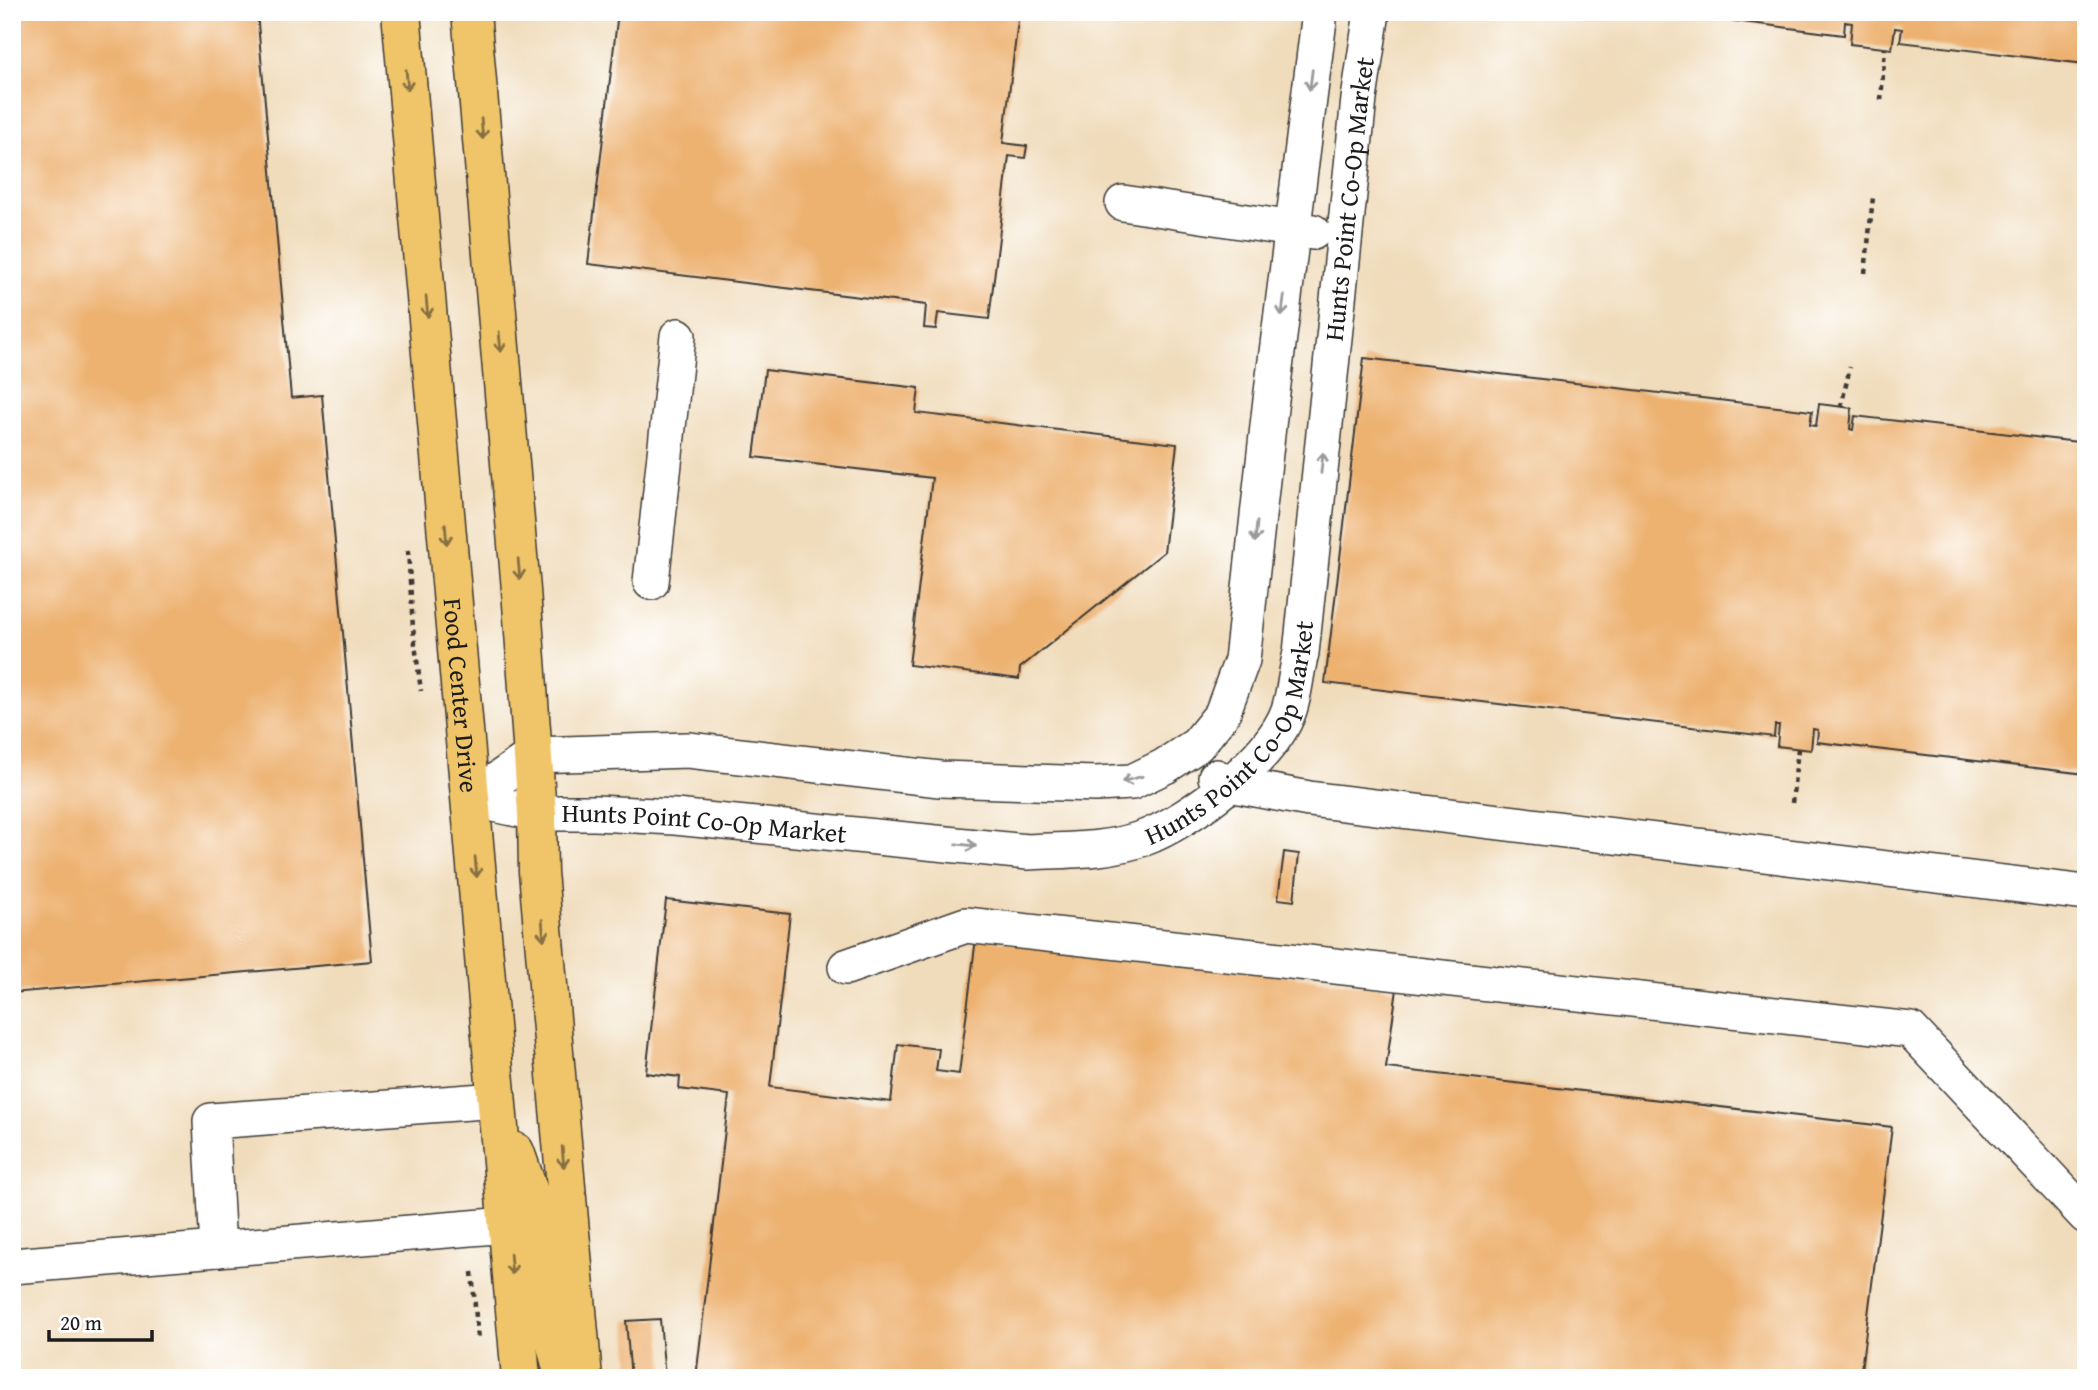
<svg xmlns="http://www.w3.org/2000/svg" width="2098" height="1390" font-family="'Gentium Book Plus',serif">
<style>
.building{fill:#edb16f}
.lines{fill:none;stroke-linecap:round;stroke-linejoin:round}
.minor-casing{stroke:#3c3934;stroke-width:38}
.major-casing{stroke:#3c3934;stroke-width:41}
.path{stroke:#3c3934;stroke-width:4.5;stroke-dasharray:5 5;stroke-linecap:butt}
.minor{stroke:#fff;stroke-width:35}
.major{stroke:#f0c469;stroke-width:38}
.oneway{stroke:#867042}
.oneway2{stroke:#999}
.labels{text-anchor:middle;stroke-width:6;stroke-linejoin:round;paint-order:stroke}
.street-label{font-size:26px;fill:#1c1c1c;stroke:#fff}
</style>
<rect width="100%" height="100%" fill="#fff"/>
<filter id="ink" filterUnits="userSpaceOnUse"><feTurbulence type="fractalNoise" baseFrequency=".0143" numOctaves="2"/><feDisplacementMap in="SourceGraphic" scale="14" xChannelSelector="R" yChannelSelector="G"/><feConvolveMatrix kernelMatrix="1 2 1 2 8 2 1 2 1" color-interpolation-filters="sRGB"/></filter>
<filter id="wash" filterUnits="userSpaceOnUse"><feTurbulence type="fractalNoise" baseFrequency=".00686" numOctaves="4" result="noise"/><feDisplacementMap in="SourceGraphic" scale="28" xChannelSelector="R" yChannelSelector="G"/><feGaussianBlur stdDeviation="1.57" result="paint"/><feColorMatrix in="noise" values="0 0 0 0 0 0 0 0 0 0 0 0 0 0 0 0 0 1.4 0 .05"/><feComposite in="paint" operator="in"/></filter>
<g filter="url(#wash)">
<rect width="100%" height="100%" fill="#f0dcbb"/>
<g id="blocks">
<path class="building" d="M12,12H257L291,398L322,395L372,961L12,993Z
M618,12H1019L1003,143L1027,146L1025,158L1009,156L989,319L938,313L936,329L924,328L926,305L588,264Z
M1664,12H2086V64L1900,42L1902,29L1895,28L1892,49L1850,44L1852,23L1845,22L1844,35Z
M1364,358L1812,411L1810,425L1816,426L1819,404L1852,408L1850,429L1853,430L1855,416L2086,443V774L1817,742L1818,730L1813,729L1811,750L1777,746L1779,725H1775L1774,737L1325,683Z
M765,370L919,388L916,413L1177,444L1164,552L1020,668L1019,679L909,665L932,478L754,457Z
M1284,852L1299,854L1294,901L1278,899Z
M666,900L790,914L770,1087L891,1102L898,1044L939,1049L936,1071L959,1074L976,938L1397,989L1386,1068L1892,1127L1860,1378H696L729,1095L679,1089L680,1077L646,1073Z
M660,1319L665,1378H631L626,1321Z"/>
</g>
</g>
<g filter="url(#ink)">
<use href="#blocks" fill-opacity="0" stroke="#3c3934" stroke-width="2"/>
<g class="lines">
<g class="minor-casing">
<g id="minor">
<path d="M1123,203L1313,232"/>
<path d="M651,582L678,336"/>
<path d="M1216,777L1229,784L1309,799L2086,893"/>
<path id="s1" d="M470,799L537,813H595L675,817L1028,852C1066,850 1108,851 1144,838C1190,821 1273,758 1289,710C1295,692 1296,671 1301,653L1359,99L1372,12"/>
<path d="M470,799L533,755L688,750L940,779L1096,784L1132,782L1165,766L1197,745L1222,714L1242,660L1270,408L1320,12"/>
<path d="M846,967L966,925L1911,1030L2086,1216"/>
<path d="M218,1249L211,1121L497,1100"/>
<path d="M12,1266L507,1225"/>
</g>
</g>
<g class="major-casing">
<g id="major">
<path id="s2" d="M401,12L521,1378"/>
<path d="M471,12L521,590L537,813L538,872L583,1378"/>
<path d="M515,1152L535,1209L551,1326L564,1376"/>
</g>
</g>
<path class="path" d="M1881,100L1885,48
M1865,273L1873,197
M1841,407L1850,367
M408,550L413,628L421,691
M1792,803L1798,749
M472,1272L478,1340"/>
<use href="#minor" class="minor"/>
<use href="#major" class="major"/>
</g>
<defs><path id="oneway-shaft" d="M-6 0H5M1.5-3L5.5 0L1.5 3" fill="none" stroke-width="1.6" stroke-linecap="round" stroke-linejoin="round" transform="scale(1.75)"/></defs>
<g class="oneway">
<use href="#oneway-shaft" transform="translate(407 80) rotate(85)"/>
<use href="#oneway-shaft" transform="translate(482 129) rotate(85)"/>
<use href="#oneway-shaft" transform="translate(427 307) rotate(85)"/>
<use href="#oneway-shaft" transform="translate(500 342) rotate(85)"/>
<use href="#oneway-shaft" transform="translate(446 534) rotate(85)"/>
<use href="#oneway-shaft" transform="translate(519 569) rotate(85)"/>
<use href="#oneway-shaft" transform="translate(476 867) rotate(85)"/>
<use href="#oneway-shaft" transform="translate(543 930) rotate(85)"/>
<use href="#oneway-shaft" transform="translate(563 1157) rotate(85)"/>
<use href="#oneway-shaft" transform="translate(511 1264) rotate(85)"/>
</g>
<g class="oneway2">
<use href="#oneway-shaft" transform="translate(1311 80) rotate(97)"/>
<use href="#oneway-shaft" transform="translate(1283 306) rotate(97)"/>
<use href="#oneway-shaft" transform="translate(1322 463) rotate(-84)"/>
<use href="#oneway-shaft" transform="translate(1256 532) rotate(96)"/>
<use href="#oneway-shaft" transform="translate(1132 779) rotate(165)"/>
<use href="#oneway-shaft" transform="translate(966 845) rotate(6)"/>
</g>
</g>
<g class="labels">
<g class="street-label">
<text dy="9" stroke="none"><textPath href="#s1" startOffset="1391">Hunts Point Co-Op Market</textPath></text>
<text dy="9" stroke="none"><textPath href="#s2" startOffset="686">Food Center Drive</textPath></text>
<text dy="9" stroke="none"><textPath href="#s1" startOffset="824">Hunts Point Co-Op Market</textPath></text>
<text dy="9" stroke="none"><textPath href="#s1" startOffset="236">Hunts Point Co-Op Market</textPath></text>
</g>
</g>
<rect width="2098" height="1390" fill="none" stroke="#fff" stroke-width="42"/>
<path d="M49 1330v10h103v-10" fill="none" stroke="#1c1c1c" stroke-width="3.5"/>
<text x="60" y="1330" font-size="21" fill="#1c1c1c" stroke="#ffffff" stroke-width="5" paint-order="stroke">20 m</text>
</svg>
